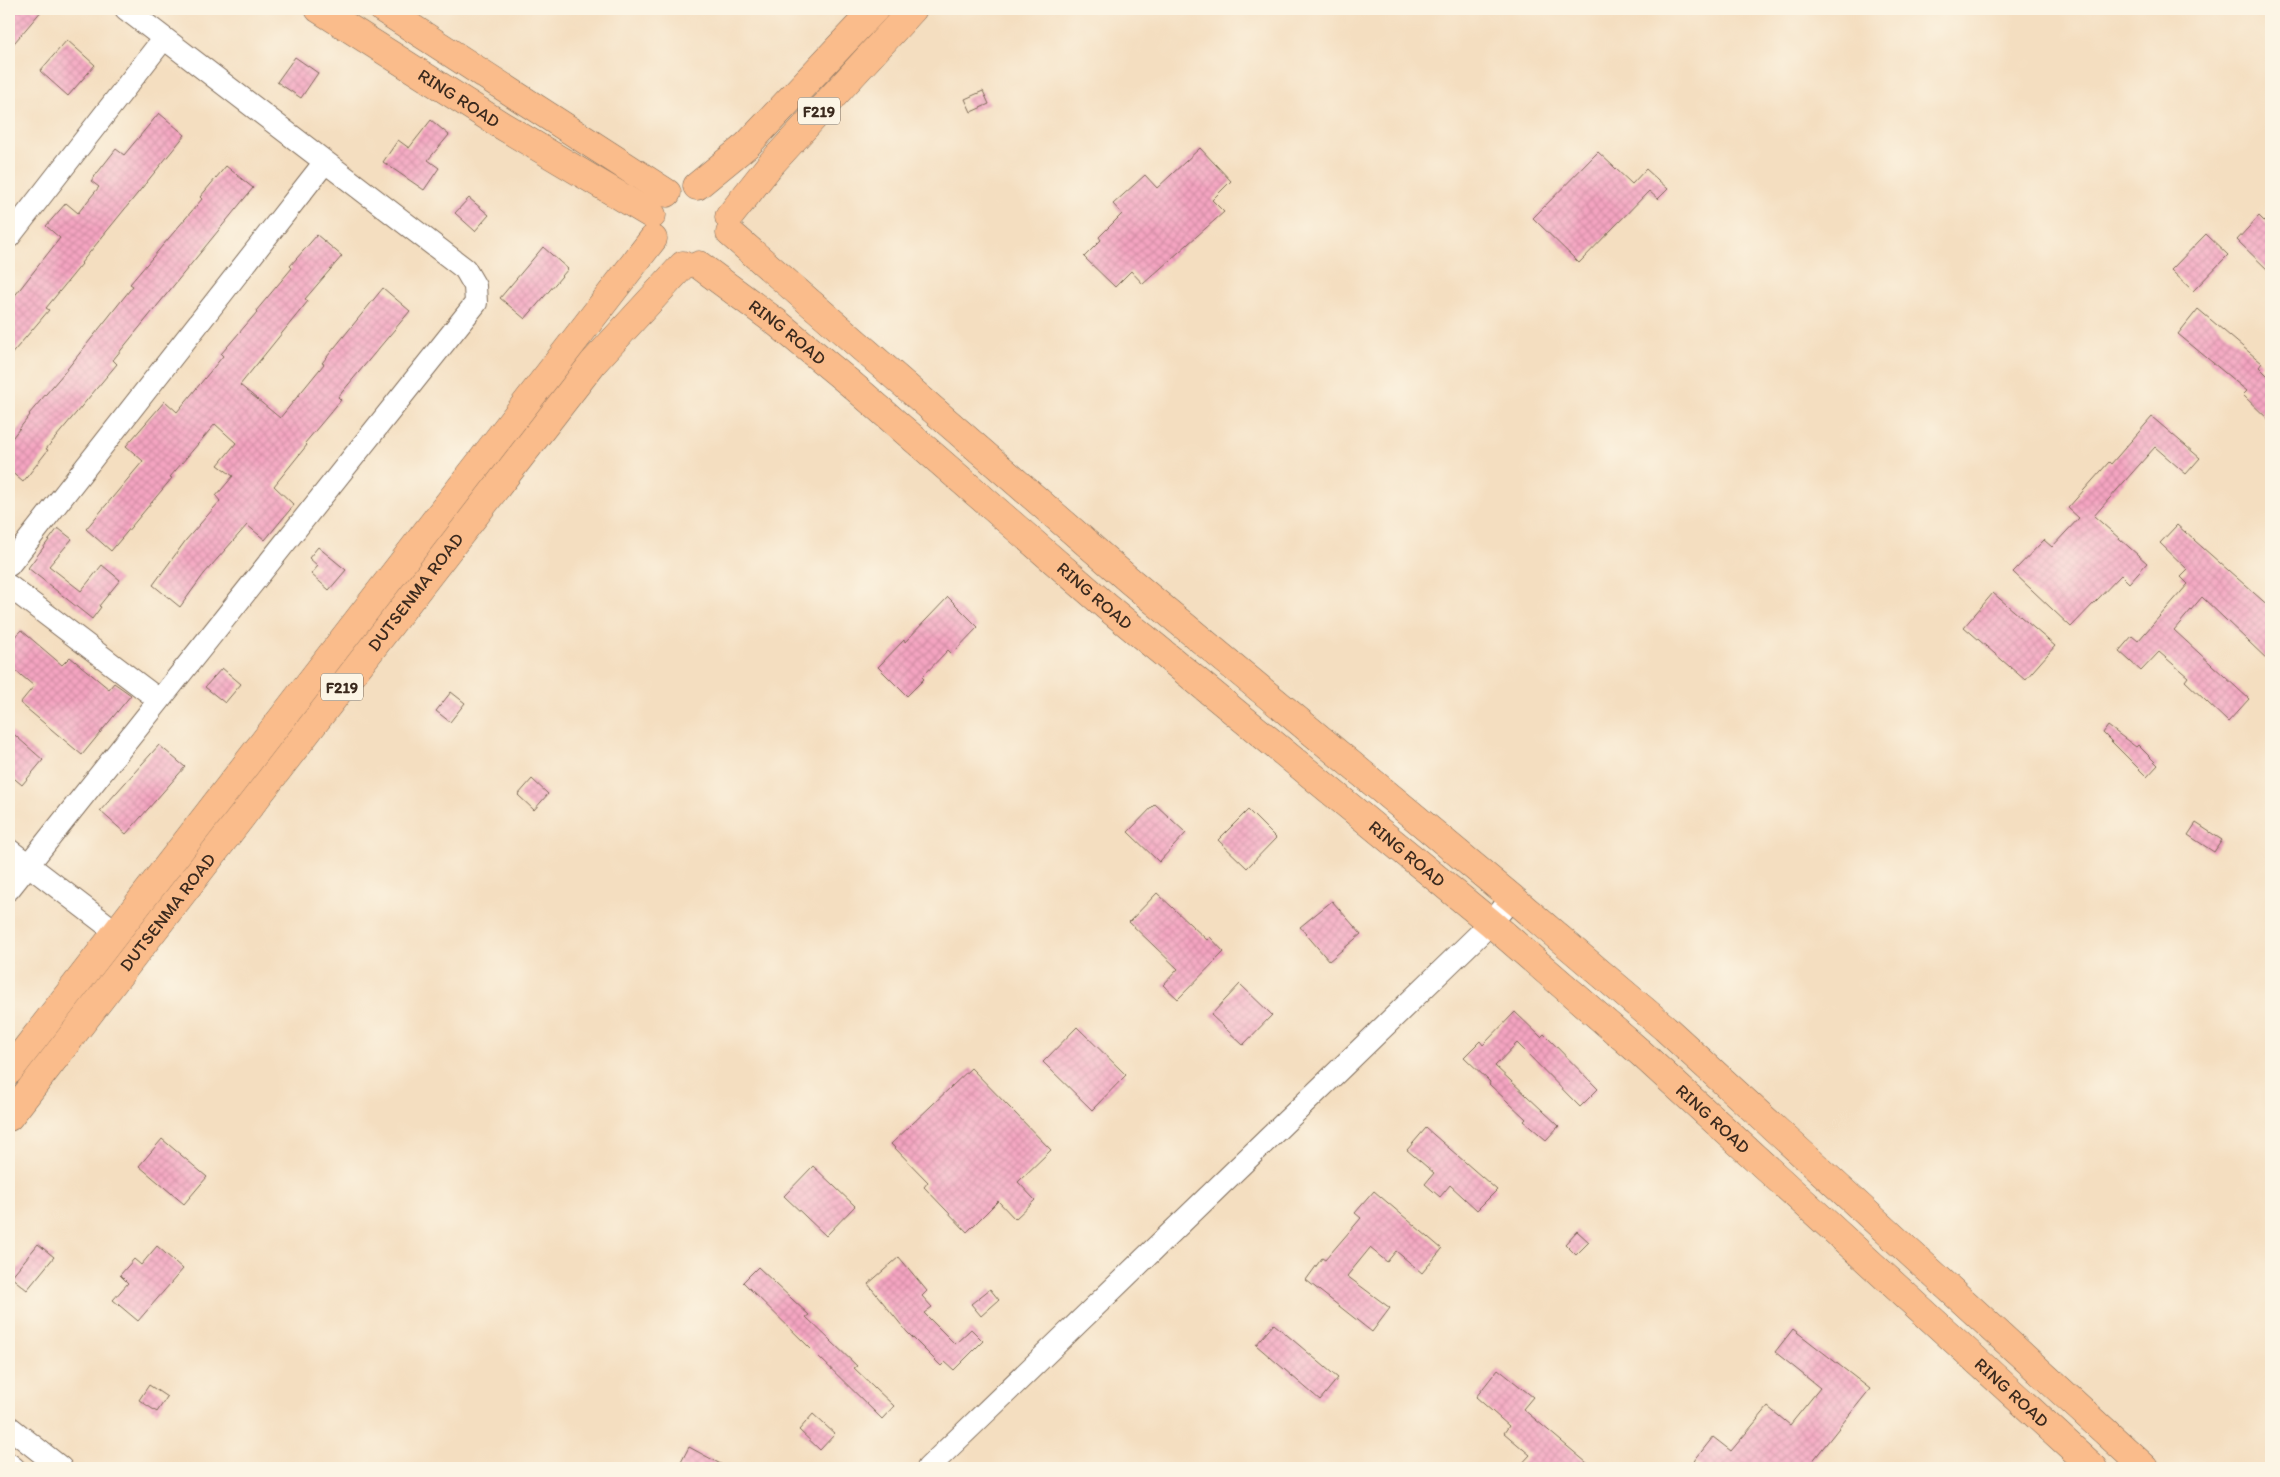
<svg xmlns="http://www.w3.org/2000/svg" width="2280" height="1477" font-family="Itim,sans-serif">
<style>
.building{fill:url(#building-cross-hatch)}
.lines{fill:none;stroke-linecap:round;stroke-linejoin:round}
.minor-casing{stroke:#7c6957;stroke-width:24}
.major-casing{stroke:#7c6957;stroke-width:29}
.minor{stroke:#fff;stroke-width:22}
.major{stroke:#fabc8b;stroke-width:28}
.labels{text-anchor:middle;stroke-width:5;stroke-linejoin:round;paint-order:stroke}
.shield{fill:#fcf5e5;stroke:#75675a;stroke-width:1}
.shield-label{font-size:16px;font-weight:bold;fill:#3b2a1e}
.street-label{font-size:18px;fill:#3b2a1e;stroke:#fcf5e5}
</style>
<defs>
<pattern id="building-cross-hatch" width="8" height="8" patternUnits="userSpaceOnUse" patternTransform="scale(1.25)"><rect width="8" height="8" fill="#f4a4c1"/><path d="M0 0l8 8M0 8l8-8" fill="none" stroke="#d28da5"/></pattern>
</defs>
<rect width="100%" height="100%" fill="#fcf5e5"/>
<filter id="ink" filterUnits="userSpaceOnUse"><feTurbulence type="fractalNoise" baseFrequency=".02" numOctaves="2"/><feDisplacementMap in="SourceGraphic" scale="10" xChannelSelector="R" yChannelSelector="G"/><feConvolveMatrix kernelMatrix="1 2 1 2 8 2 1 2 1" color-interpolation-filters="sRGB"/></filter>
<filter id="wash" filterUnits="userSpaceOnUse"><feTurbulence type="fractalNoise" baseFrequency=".0096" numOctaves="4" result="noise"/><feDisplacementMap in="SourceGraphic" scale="20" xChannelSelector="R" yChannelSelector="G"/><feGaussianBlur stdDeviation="1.12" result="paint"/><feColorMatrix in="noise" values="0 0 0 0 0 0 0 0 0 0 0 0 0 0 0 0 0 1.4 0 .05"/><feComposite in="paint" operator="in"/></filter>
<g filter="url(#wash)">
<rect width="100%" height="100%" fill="#f4dec0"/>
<g id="blocks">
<path class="building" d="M9,9H43L9,49Z
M67,40L95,65L68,96L40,71Z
M295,57L318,73L301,98L277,82Z
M983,91L989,104L971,112L965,99Z
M159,113L185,135L81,263L82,264L46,308L49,310L9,357V303L60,238L46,226L66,203L78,213L99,187L91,181L116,149L124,155Z
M431,120L449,135L428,160L439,168L424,190L383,162L398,140L409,148Z
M1200,148L1231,181L1212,200L1224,212L1143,284L1131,271L1115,287L1084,257L1101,240L1099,237L1122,214L1113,204L1145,175L1157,188Z
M1598,152L1632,184L1646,169L1668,189L1658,199L1649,191L1579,263L1533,218Z
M226,166L253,188L113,360L117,364L46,449L48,450L23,482L9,470V442L30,415L29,414L64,373L133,286L130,284L202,199L200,197Z
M469,198L489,215L475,231L455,213Z
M2259,216L2271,228V273L2237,240Z
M2206,234L2228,255L2193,291L2171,270Z
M317,235L342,256L305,299L308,301L240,385L280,418L324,364L322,363L383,288L410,311L338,397L341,400L305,443L307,445L274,486L294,505L265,540L247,525L204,574L180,607L153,585L186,540L220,501L216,496L233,476L218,465L236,443L215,424L170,477L172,478L111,551L86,529L143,461L126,446L165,401L177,412L223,356L221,354L257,312L256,311L292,268L290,266Z
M543,247L568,269L525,319L500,298Z
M2198,309L2262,363L2259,367L2271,379V422L2243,395L2247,391L2178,334Z
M2152,417L2200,458L2186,474L2155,447L2094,516L2147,563L2129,583L2121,575L2071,627L2013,572L2044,540L2052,547L2079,518L2068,508L2109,462L2111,464Z
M2177,525L2271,608V663L2202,597L2174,630L2249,699L2228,722L2185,681L2188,677L2159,652L2141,671L2119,651L2132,636L2138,641L2188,584L2181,577L2188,570L2160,543Z
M58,528L72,539L49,566L81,591L102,565L120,580L99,606L101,607L92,619L28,568Z
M318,547L346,570L329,590L311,574L318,566L309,558Z
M1993,593L2055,646L2025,680L1964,627Z
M948,597L978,627L952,654L948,650L922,677L924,679L907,696L878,667L904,640L905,642Z
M21,630L62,665L70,657L109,689L114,683L131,695L82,755L20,703L34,686L9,665V643Z
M222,668L241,684L225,703L205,687Z
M451,692L465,703L450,722L436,711Z
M2108,726L2136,747L2138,745L2158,765L2147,777L2103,733Z
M9,730L43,760L22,785L9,774Z
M159,745L185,767L126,834L100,811Z
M532,779L548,794L534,810L518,795Z
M1155,804L1186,833L1159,862L1128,832Z
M1248,810L1276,838L1247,868L1218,840Z
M2196,823L2222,840L2214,852L2188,835Z
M1157,893L1207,940L1210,937L1224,952L1178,999L1163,985L1178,969L1129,922Z
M1332,901L1361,934L1329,961L1300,927Z
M1240,984L1272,1015L1243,1045L1211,1015Z
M1515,1012L1541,1037L1544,1034L1598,1089L1580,1107L1517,1043L1495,1066L1559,1126L1546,1140L1524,1121L1526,1119L1489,1084L1490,1082L1464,1057L1480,1041L1483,1045Z
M1077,1027L1126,1075L1092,1110L1043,1062Z
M971,1068L1051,1150L1018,1182L1035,1200L1015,1219L998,1201L967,1232L924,1187L928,1182L891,1144Z
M1426,1128L1497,1190L1477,1210L1450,1185L1440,1197L1425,1184L1434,1173L1407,1150Z
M162,1139L207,1177L184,1204L139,1166Z
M813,1166L855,1206L826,1236L784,1196Z
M1374,1191L1442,1249L1422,1273L1396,1251L1387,1262L1370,1248L1347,1276L1390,1308L1372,1332L1306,1280L1322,1258L1325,1260L1361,1218L1355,1213Z
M1577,1231L1589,1242L1576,1255L1565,1244Z
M38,1244L54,1257L27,1290L11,1277Z
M157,1246L183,1269L138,1321L113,1300L128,1283L120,1275L134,1259L141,1265Z
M899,1257L927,1291L922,1296L932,1307L924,1313L955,1344L971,1329L983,1341L954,1370L945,1362L941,1366L907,1332L868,1284Z
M758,1267L809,1315L806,1317L857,1366L854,1368L894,1406L882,1419L743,1282Z
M990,1289L999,1300L981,1316L971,1304Z
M1274,1324L1338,1378L1320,1400L1256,1345Z
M1793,1329L1870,1389L1807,1468H1702L1694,1461L1713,1437L1731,1451L1768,1407L1790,1425L1820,1388L1775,1352Z
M1498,1369L1533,1397L1523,1409L1593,1468H1518L1530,1455L1504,1433L1509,1426L1476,1397Z
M149,1385L167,1397L157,1412L139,1400Z
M813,1414L835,1434L820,1450L799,1430Z
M689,1447L728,1468H678Z"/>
</g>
</g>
<g filter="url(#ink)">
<use href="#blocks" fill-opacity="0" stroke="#7c6957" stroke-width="1"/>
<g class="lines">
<g class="minor-casing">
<path id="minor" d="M9,237L164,38
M9,565L325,162
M9,586L159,700
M9,850L116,932
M9,889L476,303L475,286L465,269L126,9
M9,1427L61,1468
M9,1464L14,1468
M928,1468L1491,923L1512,898"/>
</g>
<g class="major-casing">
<g id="major">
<path id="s1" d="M319,9L501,125L652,215"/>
<path d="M383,9L667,193"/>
<path d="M697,186L747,145L875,9"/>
<path d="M729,217L770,165L913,9"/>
<path d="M730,233L1129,580L1512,898L1665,1028L2145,1468"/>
<path id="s2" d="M699,265L776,322L851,384L1106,606L1491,923L1642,1054L2094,1468"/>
<path d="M9,1071L653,239"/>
<path id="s3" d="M9,1117L593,363L683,265"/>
</g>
</g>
<use href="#minor" class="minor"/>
<use href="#major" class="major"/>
</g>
</g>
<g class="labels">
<g class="shield">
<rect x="798" y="97.5" width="42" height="27" rx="4"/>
<rect x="321" y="673.5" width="42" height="27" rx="4"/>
</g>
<g class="shield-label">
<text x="819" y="117">F219</text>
<text x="342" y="693">F219</text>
</g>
<g class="street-label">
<text dy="6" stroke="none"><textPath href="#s1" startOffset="166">RING ROAD</textPath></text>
<text dy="6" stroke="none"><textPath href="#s2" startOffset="111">RING ROAD</textPath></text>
<text dy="6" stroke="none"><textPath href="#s3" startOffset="664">DUTSENMA ROAD</textPath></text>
<text dy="6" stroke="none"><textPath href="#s2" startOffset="516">RING ROAD</textPath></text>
<text dy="6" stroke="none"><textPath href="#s2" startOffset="921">RING ROAD</textPath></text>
<text dy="6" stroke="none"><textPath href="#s3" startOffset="259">DUTSENMA ROAD</textPath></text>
<text dy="6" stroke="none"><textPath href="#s2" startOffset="1326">RING ROAD</textPath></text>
<text dy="6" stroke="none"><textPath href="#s2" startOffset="1731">RING ROAD</textPath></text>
</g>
</g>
<rect width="2280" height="1477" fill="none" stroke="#fcf5e5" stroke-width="30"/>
</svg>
